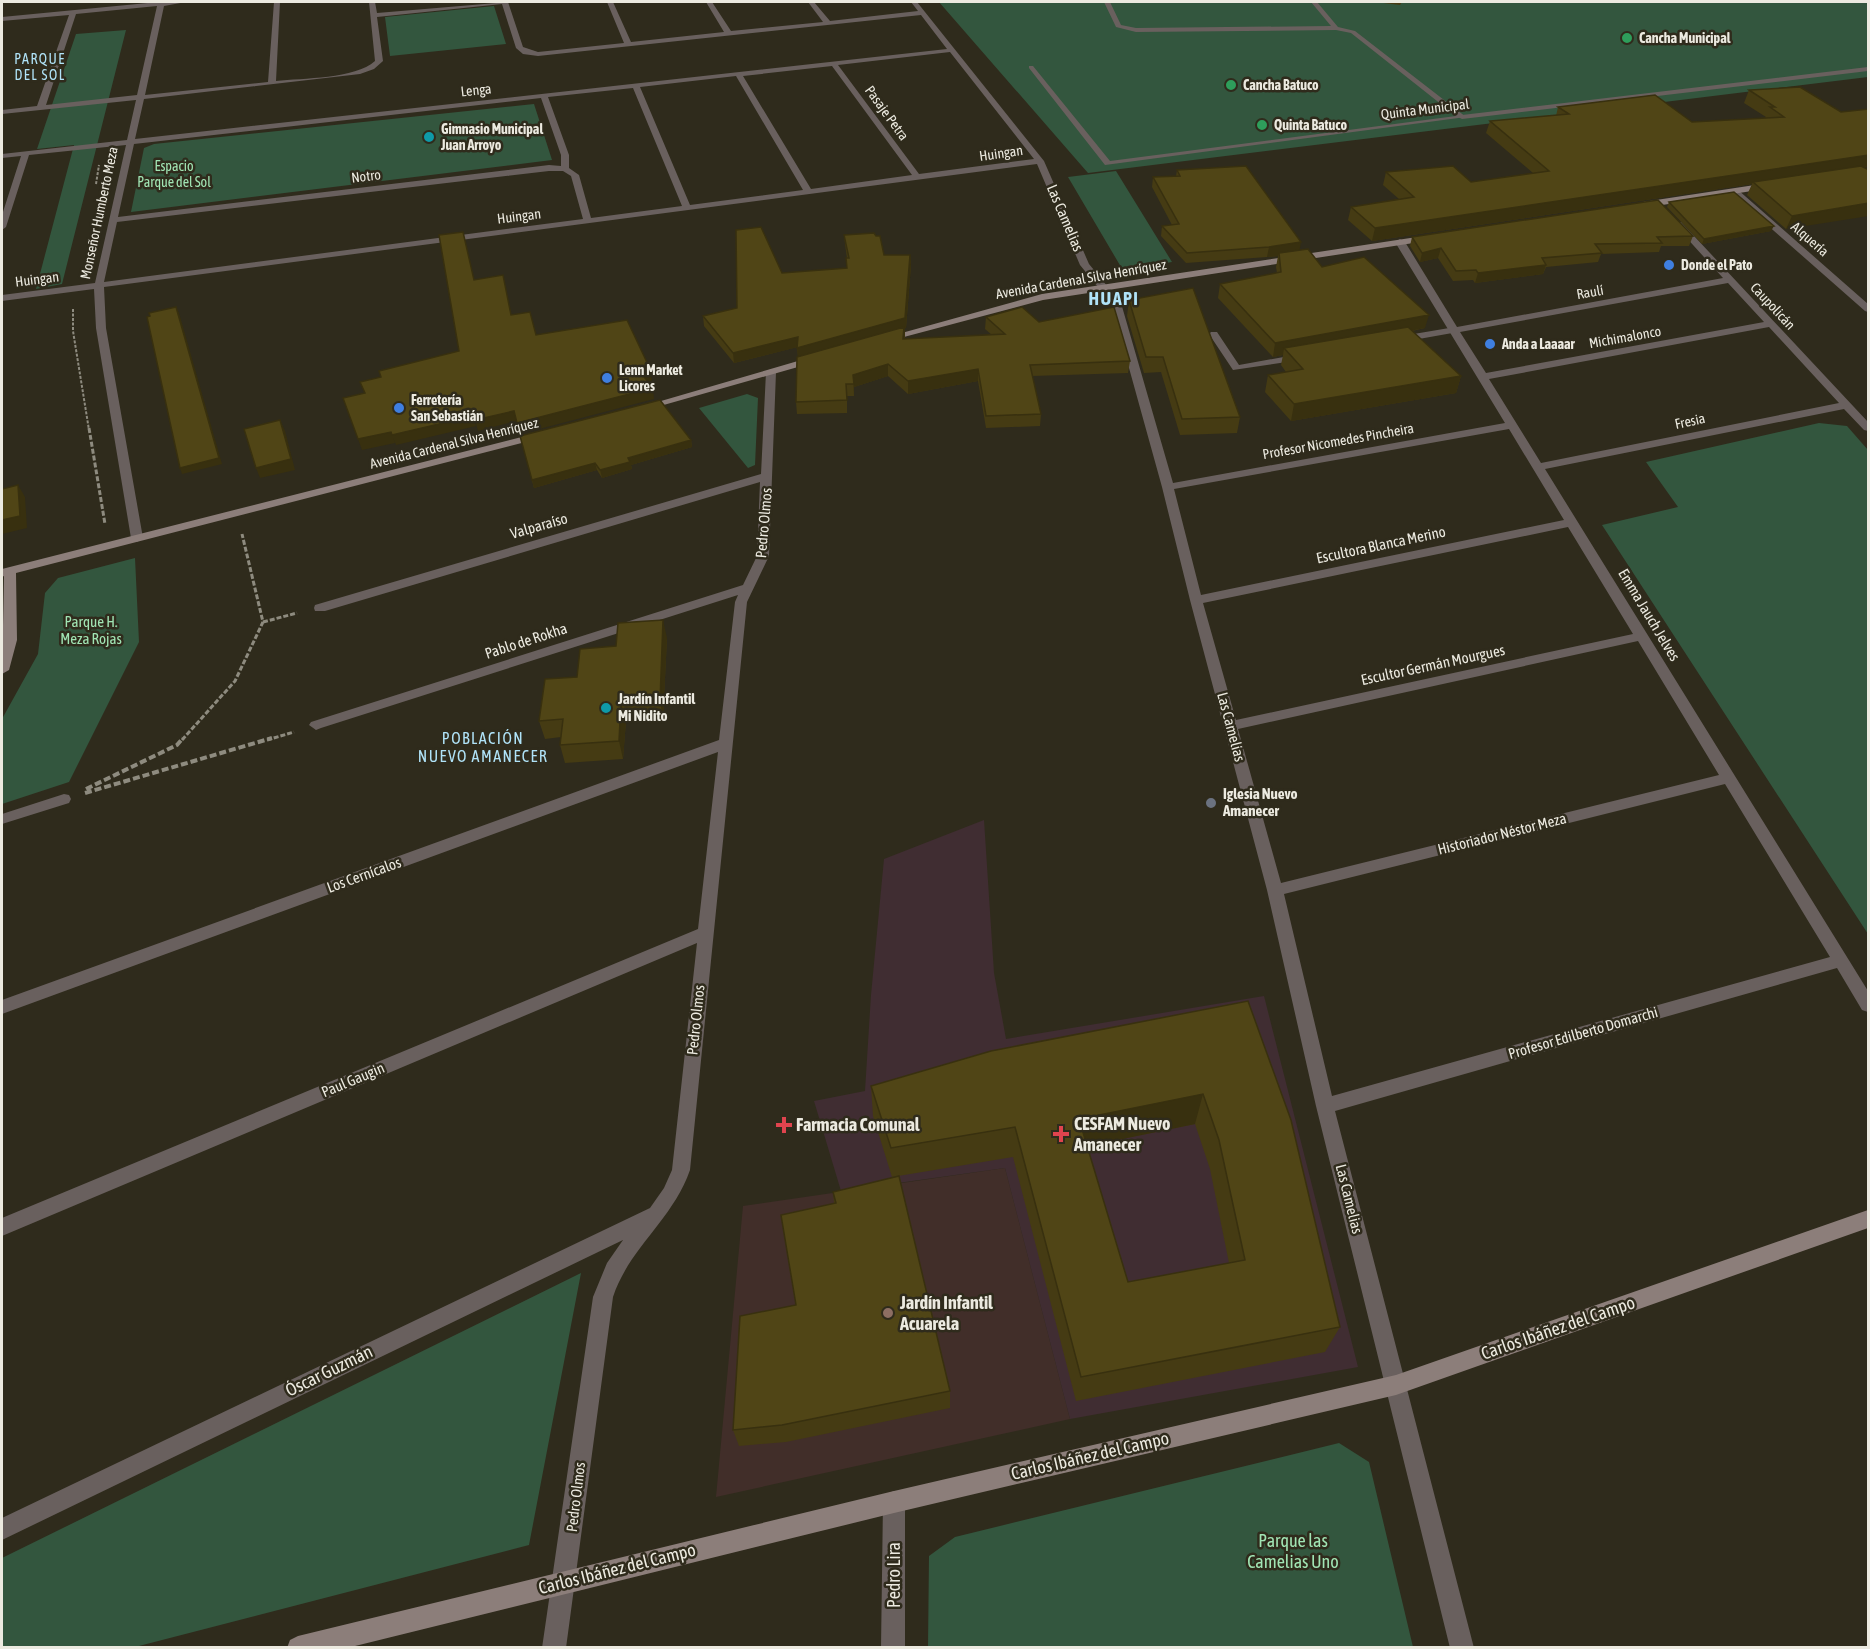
<svg xmlns="http://www.w3.org/2000/svg" width="1870" height="1649" font-family="'Asap Condensed',sans-serif">
<style>
.education{fill:#412e29}
.medical{fill:#402d32}
.green{fill:#33563e}
.lines{fill:none;stroke-linecap:round;stroke-linejoin:round}
.path-far2{stroke:#8e8b7f;stroke-width:2;stroke-dasharray:3 1.5;stroke-linecap:butt}
.path-far1{stroke:#8e8b7f;stroke-width:3;stroke-dasharray:5 2;stroke-linecap:butt}
.path{stroke:#8e8b7f;stroke-width:4;stroke-dasharray:7 3;stroke-linecap:butt}
.lane{fill:#69605e;fill-rule:evenodd}
.street{fill:#69605e;fill-rule:evenodd}
.secondary{fill:#8c7e7a;fill-rule:evenodd}
.wall{fill:#453b13;fill-rule:evenodd}
.shaded-wall{fill:#38300f}
.building{fill:#504516;stroke:#38300f;stroke-width:1.5;fill-rule:evenodd}
.leisure-dot{fill:#2e9e5b;stroke:#2f2b1c;stroke-width:2}
.culture-dot{fill:#0f9aa8;stroke:#2f2b1c;stroke-width:2}
.shop-dot{fill:#3f7fe0;stroke:#2f2b1c;stroke-width:2}
.worship-dot{fill:#6b7280;stroke:#2f2b1c;stroke-width:2}
.health-dot{fill:#e0444e;stroke:#2f2b1c;stroke-width:2}
.education-dot{fill:#8d6e63;stroke:#2f2b1c;stroke-width:2}
.labels{text-anchor:middle;stroke-width:5;stroke-linejoin:round;paint-order:stroke}
.far-poi-label{font-size:14px;font-weight:bold;fill:#eceae0;stroke:#2f2b1c;text-anchor:start}
.far-neighbourhood-label{font-size:14px;letter-spacing:1.5px;fill:#b0e3f8;stroke:#2f2b1c}
.far-street-label{font-size:14px;fill:#eceae0;stroke:#2f2b1c}
.far-park-label{font-size:14px;fill:#a1e5b4;stroke:#2f2b1c}
.street-label{font-size:15px;fill:#eceae0;stroke:#2f2b1c}
.park-label{font-size:15px;fill:#a1e5b4;stroke:#2f2b1c}
.poi-label{font-size:15px;font-weight:bold;fill:#eceae0;stroke:#2f2b1c;text-anchor:start}
.neighbourhood-label{font-size:16px;letter-spacing:1.5px;fill:#b0e3f8;stroke:#2f2b1c}
.far-district-label{font-size:18px;font-weight:bold;letter-spacing:1.5px;fill:#b0e3f8;stroke:#2f2b1c}
.near-poi-label{font-size:18px;font-weight:bold;fill:#eceae0;stroke:#2f2b1c;text-anchor:start}
.near-street-label{font-size:18px;fill:#eceae0;stroke:#2f2b1c}
.near-park-label{font-size:18px;fill:#a1e5b4;stroke:#2f2b1c}
</style>
<rect width="100%" height="100%" fill="#2f2b1c"/>
<path class="education" d="M1005,1168L1070,1419L716,1497L743,1206Z"/>
<path class="medical" d="M984,820L994,973L1006,1039L1264,996L1358,1367L1070,1419L1005,1168L841,1191L814,1101L865,1091L871,995L884,859Z"/>
<path class="green" d="M939,2H1868V77L1088,173Z
M494,6L506,44L390,56L385,17Z
M126,30L62,284L36,289L74,145L37,149L76,34Z
M534,104L552,160L131,212L144,148L154,144Z
M1116,171L1172,262L1126,269L1121,267L1068,177Z
M747,394L758,398L755,465L748,468L699,408Z
M1819,423L1847,426L1868,450V934L1602,525L1678,507L1646,462Z
M135,558L139,642L69,782L2,804V719L38,654L45,593L58,578Z
M581,1273L529,1545L135,1647H2V1558Z
M1339,1443L1369,1462L1413,1647H928L929,1556L955,1537Z"/>
<g class="lines">
<path class="path-far2" d="M96,184L99,165
M73,309V331L89,430"/>
<path class="path-far1" d="M89,428L105,524
M263,622L297,613
M182,740L235,681L263,622L242,534
M267,740L294,732"/>
<path class="path" d="M86,789L177,745L183,738
M85,793L272,738"/>
<path class="lane" d="M1104,2H1110L1121,25L1136,28L1331,26L1311,2H1317L1338,27L1355,31L1466,117L1105,165L1029,68V66H1033L1110,161L1456,116L1351,33L1336,30L1136,32L1116,27Z
M1455,327L1458,328V332L1402,342L1397,339L1402,336Z
M1211,332H1217L1239,365L1300,354L1305,357L1300,360L1233,370L1209,334Z"/>
<path class="street" d="M158,2H186L164,6L145,95L268,82L274,2H280L276,81C303,78 355,79 375,61L369,2H375L377,13L508,2L523,47L538,52L624,43L607,2H613L631,42L724,32L706,2H712L731,31L823,22L808,2H814L830,21L918,11L911,2H917L1044,161L1089,264L1121,303L1173,483L1505,423L1395,242L1400,239L1405,242L1457,327L1723,278L1674,224L1681,222L1868,422V431L1864,430L1844,409L1545,469L1868,991V1012L1862,1010L1837,968L1335,1111L1474,1648H1450L1316,1106L1267,890L1190,600L1162,487L1111,303L1080,265L1037,164L104,287L106,328L143,538L137,542L131,538L96,328L94,289L2,301V295L95,283L126,145L29,155L6,227L2,230V215L21,156L2,158V154L127,140L136,100L2,114V110L37,106L69,15L2,21V17ZM502,4L516,48L523,54L538,56L921,15L947,49L135,139L144,99L360,74L374,69L383,61L377,17ZM157,6L137,95L46,105L76,14ZM950,52L1034,159L919,174L838,65ZM832,66L912,175L811,189L743,76ZM736,76L803,190L690,205L640,87ZM633,88L682,206L591,218L579,175L569,168V155L548,97ZM541,98L561,155V166L549,165L118,217L134,144ZM549,171H563L571,176L583,219L104,282L117,222ZM1728,283L1764,322L1486,373L1460,332ZM1769,327L1839,403L1541,463L1489,379ZM1509,429L1564,520L1201,595L1174,489ZM1568,527L1633,634L1236,720L1203,603ZM1638,641L1719,775L1281,883L1238,729ZM1725,784L1830,957L1332,1096L1284,894Z
M1868,67V71L1462,119L1458,117L1462,115Z
M1731,189H1737L1868,304V312L1865,311L1731,193Z
M771,369L776,372L769,556L747,602L690,1170C672,1221 629,1248 613,1297L566,1648H542L593,1297L607,1263L623,1240L2,1540V1518L650,1208L664,1188L672,1170L697,943L2,1236V1218L698,929L718,752L2,1014V1000L719,740L735,602L738,595L321,728L316,730L309,725L311,722L743,585L757,556L760,482L325,611H315L314,608L315,605L761,474L766,372Z
M64,794L69,795L71,799L69,803L2,824V814Z
M894,1491L902,1494L905,1502V1648H881L883,1502L886,1494Z"/>
<path class="secondary" d="M1768,183L1771,184V188L1643,208L1639,205L1643,202Z
M1430,235L1435,238L1433,240L1043,300L885,342L880,339L1042,294Z
M815,356L819,357V361L646,410L642,411L637,408Z
M541,432L547,435L545,437L16,573L17,640L9,670L2,674L4,576L2,577V569Z
M1868,1210V1228L1396,1395L894,1513L347,1648H287L290,1640L298,1636L894,1491L1396,1375Z"/>
</g>
<path class="wall" d="M1375,2H1402L1400,5Z
M1749,90L1841,112L1869,109V166L1864,167L1786,229L1747,195L1752,184L1372,241L1348,220L1351,207L1399,199L1383,185L1386,172L1471,182L1533,173L1486,133L1490,121L1556,116L1558,107L1692,122L1765,118L1766,117L1744,103Z
M1177,170L1299,250L1322,267L1425,328L1412,331L1461,376L1456,393L1291,421L1265,392L1268,375L1286,372L1281,365L1283,355L1273,357L1218,298L1220,284L1277,273L1276,267L1278,256L1267,257L1186,263L1161,236L1162,226L1172,225L1152,187L1153,177L1176,176Z
M1669,202L1771,231L1702,244L1667,207Z
M844,235L884,255H910L911,265L906,328H905V339L992,335L985,329L986,317L1039,322L1130,361L1128,373L1032,376L1041,414L1040,426L986,428L978,381L908,394L888,376L854,387V396H847V413L797,414L796,402L798,357L797,347L734,363L704,326L703,316L737,308L847,268L846,258H847L845,244Z
M1693,236L1689,246H1661L1659,252L1601,254L1598,262L1546,267L1543,274L1475,283L1473,280L1453,281L1438,258L1420,262L1410,246L1412,237Z
M1129,300L1240,417L1237,433L1180,435L1161,372L1144,373L1127,316Z
M520,436L691,440L692,447L631,465L632,469L602,478L597,470L534,488Z
M667,638L663,719L626,721L623,759L565,763L560,745L561,737L545,739L539,721L577,677L616,646Z
M1248,1001L1340,1327L1325,1352L1076,1401L1013,1157L892,1177L873,1116L871,1086ZM1195,1124L1210,1169L1229,1263L1128,1282L1087,1146Z
M833,1192L950,1391V1408L786,1442L739,1446L733,1430L796,1305L834,1203Z"/>
<path class="shaded-wall" d="M1869,155V166L1755,184L1753,182L1752,184L1372,241L1375,228Z
M1869,203V216L1786,229L1792,216Z
M1774,226L1771,231L1702,244L1704,239Z
M1301,242L1299,253H1279L1278,256L1267,257L1269,247Z
M1441,248L1438,258L1420,262L1422,253Z
M910,255L911,265L906,328H905L904,351L798,358L797,348Z
M1546,265L1543,274L1475,283L1478,273Z
M176,307L179,313L222,464L182,474L180,468Z
M1429,315L1425,328L1289,354L1284,348L1283,355L1273,357L1275,343Z
M798,337V347L734,363L733,353Z
M888,364V376L854,387V396L853,375Z
M978,369V381L908,394V381Z
M651,371L652,382L643,384L641,373Z
M1461,376L1456,393L1291,421L1294,404Z
M653,388L654,399L520,434L517,423Z
M514,411L516,421L478,431L475,420Z
M473,416L476,426L396,445L392,435Z
M280,420L285,431L295,470L260,478L256,468Z
M391,432L395,443L362,450L358,439Z
M691,440L692,447L631,465L632,469L602,478L600,470L628,458Z
M595,463L597,470L534,488L532,480Z
M18,485L25,497L27,528L2,534V520Z
M663,620L667,638L663,719L660,701Z
M621,703L626,721L623,759L619,741Z
M1203,1094L1195,1124L1074,1149L1079,1119Z"/>
<path class="building" d="M1800,87L1841,112L1869,109V155L1375,228L1351,207L1414,197L1386,172L1453,166L1471,182L1549,171L1490,121L1569,114L1558,107L1655,95L1692,122L1784,117L1770,107H1775L1749,90Z
M1246,166L1301,242L1269,247L1187,253L1162,226L1179,224L1153,177L1180,176L1177,170Z
M1861,166L1869,170V203L1792,216L1753,182Z
M1734,192L1774,226L1704,239L1669,202Z
M1658,200L1693,236L1657,237L1662,243L1595,244L1602,253L1542,258L1546,265L1478,273L1476,270L1456,271L1441,248L1422,253L1412,237Z
M761,227L782,273L847,268L846,258H849L844,235L874,233L876,236H880L884,255H910L905,318L797,348L798,337L733,353L703,316L737,308L736,230Z
M463,232L474,280L503,275L511,315L530,312L536,335L627,320L651,371L641,373L653,388L517,423L514,411L475,420L473,416L392,435L391,432L358,439L343,398L365,393L360,382L381,377L379,371L459,351L439,235Z
M1308,249L1322,267L1364,257L1429,315L1275,343L1220,284L1281,272L1279,253Z
M1193,288L1240,417L1182,419L1163,357H1146L1129,300Z
M176,307L219,458L180,468L147,317L150,316L149,313Z
M1022,307L1039,322L1114,307L1130,361L1030,365L1041,414L986,416L978,369L908,381L888,364L853,375L854,384H846L847,400L796,402L797,357L904,327L903,339L1005,334L986,317Z
M1408,327L1461,376L1294,404L1268,375L1303,369L1284,348Z
M660,400L691,440L628,458L630,462L600,470L595,463L532,480L520,436Z
M280,420L291,459L256,468L244,429Z
M18,485L20,516L2,520V489Z
M663,620L660,701L621,703L619,741L560,745L563,719L539,721L545,679L577,677L580,649L616,646L618,623Z
M1248,1001L1291,1120L1340,1327L1081,1377L1015,1127L891,1148L871,1086L991,1051ZM1203,1094L1219,1140L1245,1260L1128,1282L1079,1119Z
M899,1176L950,1391L782,1425L733,1430L740,1316L796,1305L781,1215L836,1203L833,1192Z"/>
<g class="leisure-dot">
<circle cx="1627" cy="38" r="6"/>
<circle cx="1231" cy="85" r="6"/>
<circle cx="1262" cy="125" r="6"/>
</g>
<g class="culture-dot">
<circle cx="429" cy="137" r="6"/>
<circle cx="606" cy="708" r="6"/>
</g>
<g class="shop-dot">
<circle cx="1669" cy="265" r="6"/>
<circle cx="1490" cy="344" r="6"/>
<circle cx="607" cy="378" r="6"/>
<circle cx="399" cy="408" r="6"/>
</g>
<circle class="worship-dot" cx="1211" cy="803" r="6"/>
<g class="health-dot">
<path d="M781 1116h6v6h6v6h-6v6h-6v-6h-6v-6h6z"/>
<path d="M1058 1125h6v6h6v6h-6v6h-6v-6h-6v-6h6z"/>
</g>
<circle class="education-dot" cx="888" cy="1313" r="6"/>
<g class="labels">
<g class="far-poi-label">
<text x="1639" y="43">Cancha Municipal</text>
<text x="1243" y="90">Cancha Batuco</text>
<text x="1274" y="130">Quinta Batuco</text>
<text x="441" y="134">Gimnasio Municipal<tspan x="441" dy="16">Juan Arroyo</tspan></text>
<text x="1681" y="270">Donde el Pato</text>
<text x="1502" y="349">Anda a Laaaar</text>
<text x="619" y="375">Lenn Market<tspan x="619" dy="16">Licores</tspan></text>
<text x="411" y="405">Ferretería<tspan x="411" dy="16">San Sebastián</tspan></text>
</g>
<g class="far-neighbourhood-label">
<text x="40" y="64">PARQUE<tspan x="40" dy="16">DEL SOL</tspan></text>
</g>
<g class="far-street-label">
<text transform="translate(476 90) rotate(-6)" y="5">Lenga</text>
<text transform="translate(1425 109) rotate(-7)" y="5">Quinta Municipal</text>
<text transform="translate(887 113) rotate(54)" y="5">Pasaje Petra</text>
<text transform="translate(1001 153) rotate(-8)" y="5">Huingan</text>
<text transform="translate(366 176) rotate(-7)" y="5">Notro</text>
<text transform="translate(99 213) rotate(-78)" y="5">Monseñor Humberto Meza</text>
<text transform="translate(519 216) rotate(-7)" y="5">Huingan</text>
<text transform="translate(1810 239) rotate(41)" y="5">Alquería</text>
<text transform="translate(37 279) rotate(-7)" y="5">Huingan</text>
<text transform="translate(1081 279) rotate(-10)" y="5">Avenida Cardenal Silva Henríquez</text>
<text transform="translate(1590 292) rotate(-10)" y="5">Raulí</text>
<text transform="translate(1773 306) rotate(47)" y="5">Caupolicán</text>
<text transform="translate(1625 337) rotate(-10)" y="5">Michimalonco</text>
<text transform="translate(1690 421) rotate(-12)" y="5">Fresia</text>
<text transform="translate(1338 441) rotate(-10)" y="5">Profesor Nicomedes Pincheira</text>
<text transform="translate(454 443) rotate(-14)" y="5">Avenida Cardenal Silva Henríquez</text>
</g>
<g class="far-park-label">
<text x="174" y="171">Espacio<tspan x="174" dy="16">Parque del Sol</tspan></text>
</g>
<g class="street-label">
<text transform="translate(1065 218) rotate(67)" y="5">Las Camelias</text>
<text transform="translate(764 523) rotate(-85)" y="5">Pedro Olmos</text>
<text transform="translate(539 526) rotate(-16)" y="5">Valparaíso</text>
<text transform="translate(1381 545) rotate(-12)" y="5">Escultora Blanca Merino</text>
<text transform="translate(1649 615) rotate(59)" y="5">Emma Jauch Jelves</text>
<text transform="translate(526 641) rotate(-18)" y="5">Pablo de Rokha</text>
<text transform="translate(1433 665) rotate(-12)" y="5">Escultor Germán Mourgues</text>
<text transform="translate(1231 727) rotate(75)" y="5">Las Camelias</text>
<text transform="translate(1502 834) rotate(-14)" y="5">Historiador Néstor Meza</text>
<text transform="translate(364 875) rotate(-20)" y="5">Los Cernícalos</text>
<text transform="translate(696 1020) rotate(-84)" y="5">Pedro Olmos</text>
<text transform="translate(1583 1033) rotate(-16)" y="5">Profesor Edilberto Domarchi</text>
<text transform="translate(353 1080) rotate(-23)" y="5">Paul Gaugin</text>
<text transform="translate(1349 1199) rotate(76)" y="5">Las Camelias</text>
<text transform="translate(576 1497) rotate(-83)" y="5">Pedro Olmos</text>
</g>
<g class="park-label">
<text x="91" y="627">Parque H.<tspan x="91" dy="17">Meza Rojas</tspan></text>
</g>
<g class="poi-label">
<text x="618" y="704">Jardín Infantil<tspan x="618" dy="17">Mi Nidito</tspan></text>
<text x="1223" y="799">Iglesia Nuevo<tspan x="1223" dy="17">Amanecer</tspan></text>
</g>
<g class="neighbourhood-label">
<text x="483" y="744">POBLACIÓN<tspan x="483" dy="18">NUEVO AMANECER</tspan></text>
</g>
<g class="far-district-label">
<text x="1114" y="305">HUAPI</text>
</g>
<g class="near-poi-label">
<text x="1074" y="1130">CESFAM Nuevo<tspan x="1074" dy="21">Amanecer</tspan></text>
<text x="796" y="1131">Farmacia Comunal</text>
<text x="900" y="1309">Jardín Infantil<tspan x="900" dy="21">Acuarela</tspan></text>
</g>
<g class="near-street-label">
<text transform="translate(1558 1328) rotate(-19)" y="6">Carlos Ibáñez del Campo</text>
<text transform="translate(329 1371) rotate(-26)" y="6">Óscar Guzmán</text>
<text transform="translate(1090 1456) rotate(-13)" y="6">Carlos Ibáñez del Campo</text>
<text transform="translate(617 1569) rotate(-14)" y="6">Carlos Ibáñez del Campo</text>
<text transform="translate(894 1575) rotate(-90)" y="6">Pedro Lira</text>
</g>
<g class="near-park-label">
<text x="1293" y="1547">Parque las<tspan x="1293" dy="21">Camelias Uno</tspan></text>
</g>
</g>
<rect width="1870" height="1649" fill="none" stroke="#eceae0" stroke-width="6"/>
</svg>
